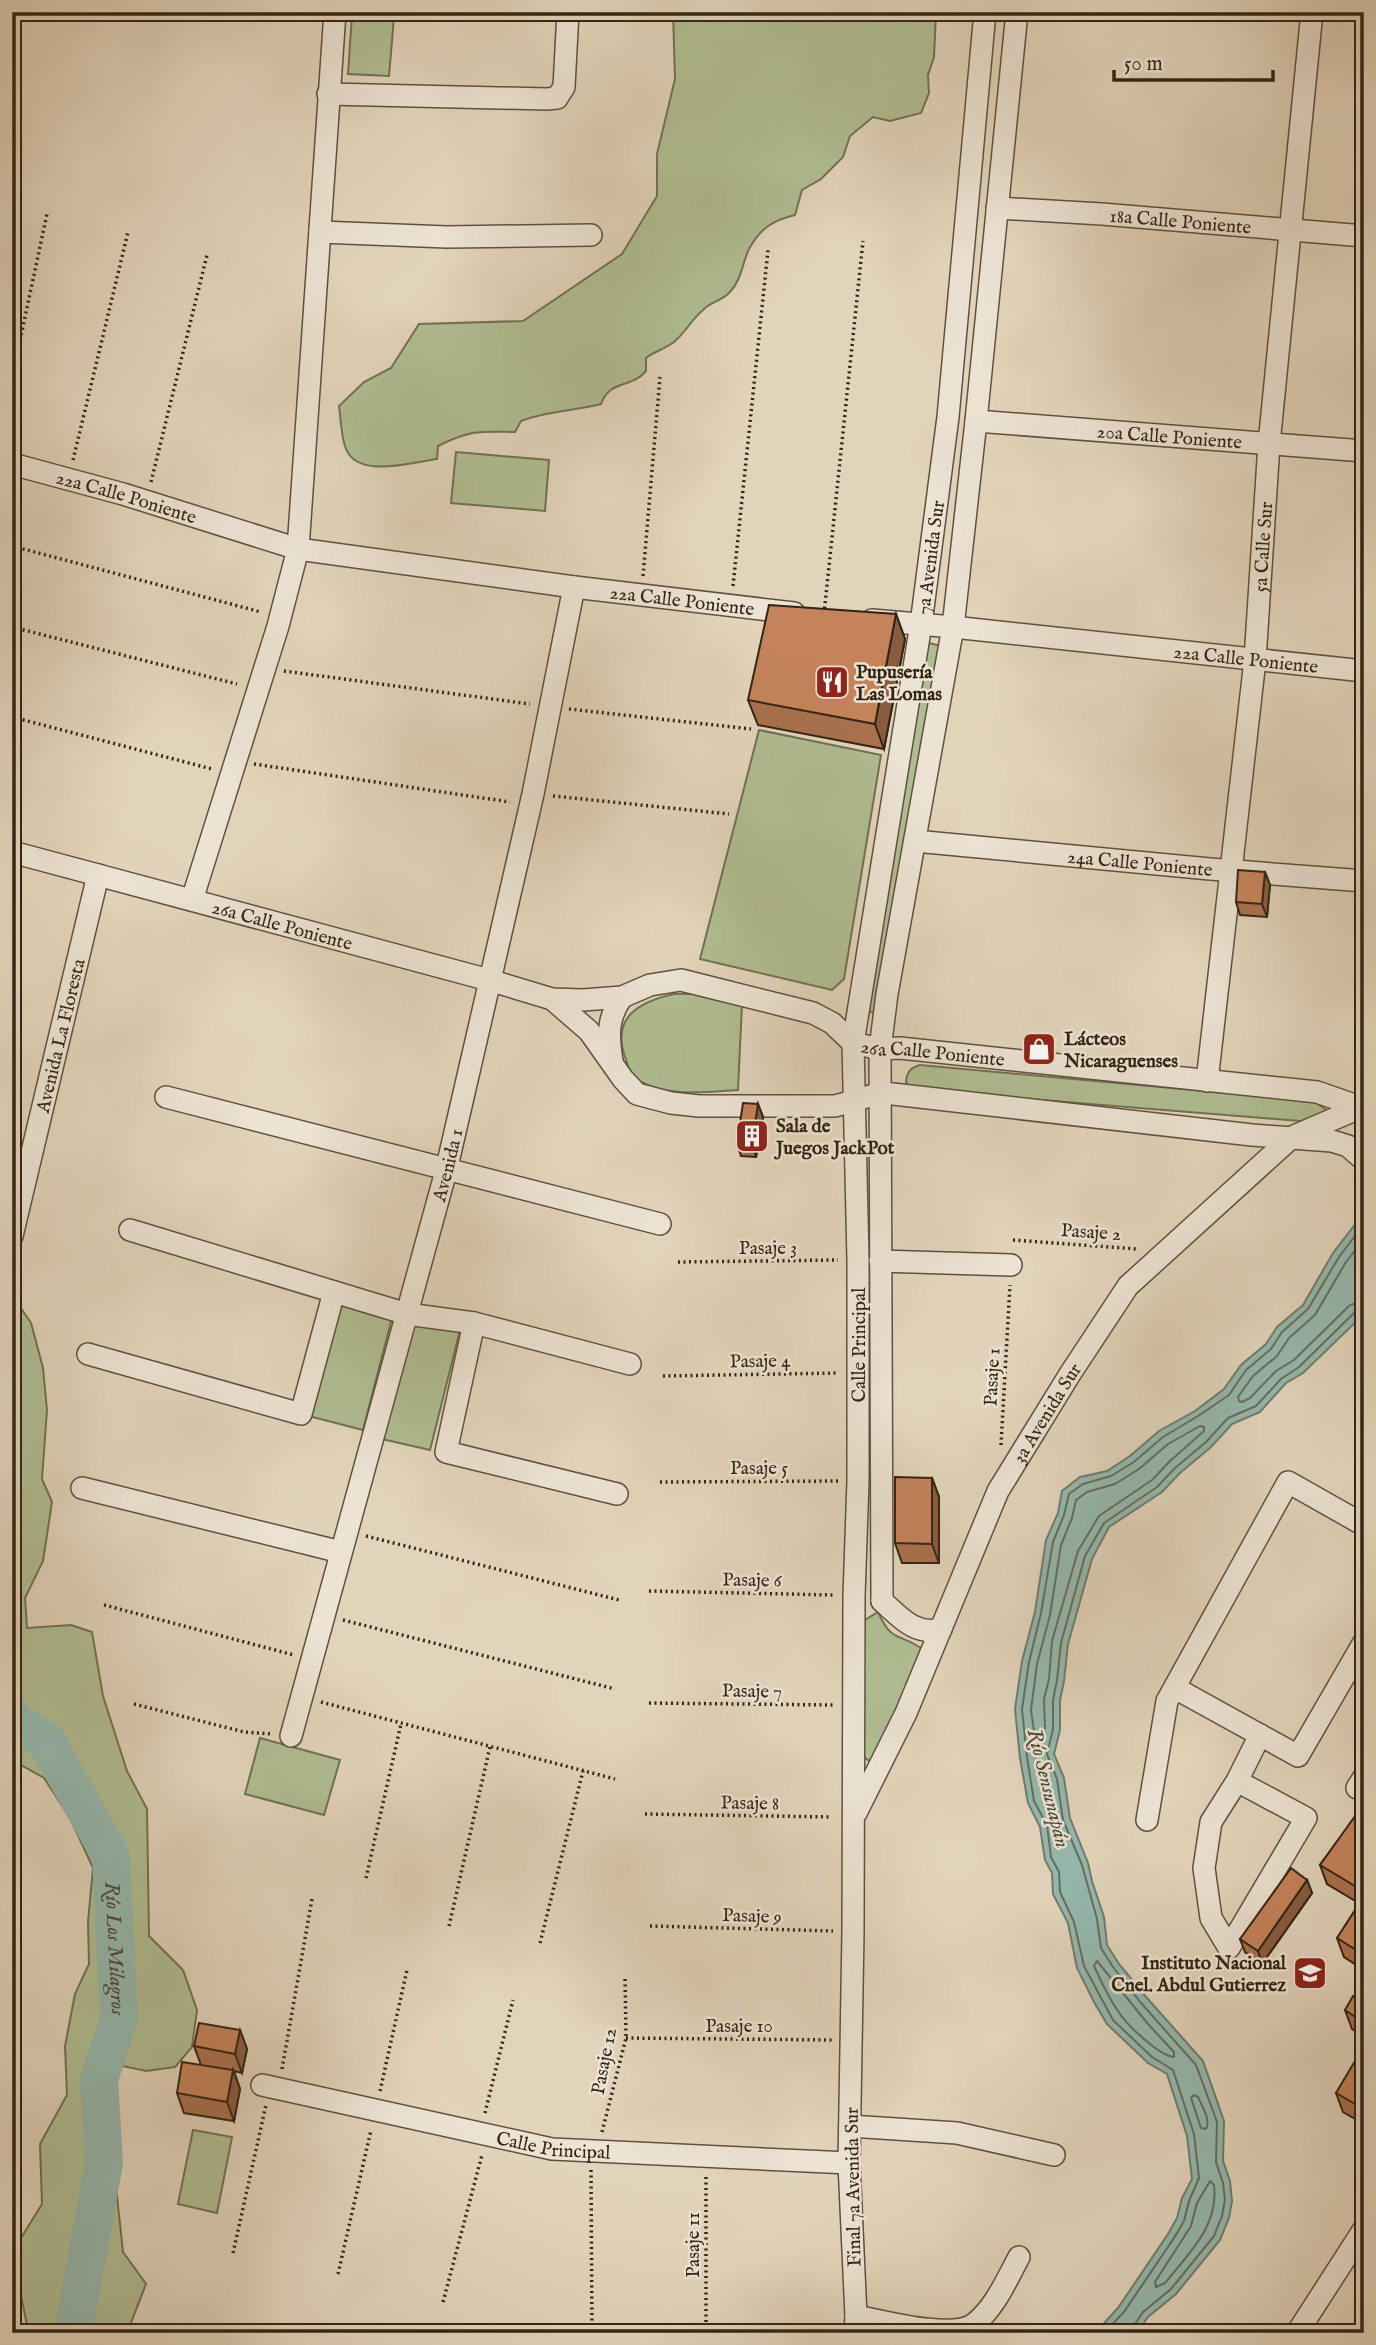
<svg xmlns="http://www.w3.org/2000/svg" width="1376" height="2345" font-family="'IM FELL English',serif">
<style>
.green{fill:#b0bd92;stroke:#727153;stroke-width:2}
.water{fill:#95b8ad;stroke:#6e7d70;stroke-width:2}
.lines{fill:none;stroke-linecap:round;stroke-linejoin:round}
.shore{stroke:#646e60;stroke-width:2}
.river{stroke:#95b8ad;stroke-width:38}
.minor-casing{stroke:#5f513e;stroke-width:24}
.path{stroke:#332514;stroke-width:3.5;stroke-dasharray:2 3.5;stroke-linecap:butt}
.minor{stroke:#ece3d3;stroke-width:21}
.wall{fill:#a9714e;stroke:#332514;stroke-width:2}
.shaded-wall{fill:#895c40;stroke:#332514;stroke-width:2}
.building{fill:#c4835b;stroke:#332514;stroke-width:2}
.labels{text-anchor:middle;stroke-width:5;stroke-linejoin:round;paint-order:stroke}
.street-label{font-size:19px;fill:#332514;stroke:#ece3d3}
.poi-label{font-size:19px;font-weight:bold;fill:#332514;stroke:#ece3d3;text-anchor:start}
.water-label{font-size:21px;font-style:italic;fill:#4c4a3a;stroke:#ece3d3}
</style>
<rect width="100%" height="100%" fill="#e2d4bb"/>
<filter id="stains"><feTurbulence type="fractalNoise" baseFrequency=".00286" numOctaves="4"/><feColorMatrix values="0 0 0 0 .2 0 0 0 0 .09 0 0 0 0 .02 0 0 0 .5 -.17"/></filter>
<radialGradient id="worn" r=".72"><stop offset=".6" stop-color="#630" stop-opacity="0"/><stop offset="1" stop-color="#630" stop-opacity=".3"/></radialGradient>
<path class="green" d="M673,12H936L934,57L928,75L929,93L921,113L890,121L873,117L850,136L843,157L821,179L802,190L795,215C774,220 760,228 749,249C742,263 742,280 729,293C721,301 710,302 703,310C692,319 685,333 674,342C665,349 655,351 646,358V371C631,389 610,379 601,404C574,411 546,411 521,421L515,432C480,431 470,430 438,446L437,459C412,462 358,479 346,449C341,437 341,419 339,406L364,382L391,368L419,324L523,321L622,254L657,196V154L675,79Z
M352,15L394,17L389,76L348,74Z
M456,452L549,460L545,511L451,503Z
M929,643L941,646L875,1013L866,1011L926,644Z
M759,730L881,755L844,979L832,990L700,959Z
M674,994H694L742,1004L738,1090C707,1092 670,1097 641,1082C632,1078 629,1069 626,1060C610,1018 638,1002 674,994Z
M920,1065L1313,1101L1325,1109V1115L1312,1122L919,1090L911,1089L906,1082C907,1072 910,1068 920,1065Z
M334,1292L394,1310L363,1430L301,1414Z
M12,1295L31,1323L43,1368L47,1410L42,1479L52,1502L43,1561L25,1598L27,1628L71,1625L92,1632L103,1696L127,1771L147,1809L149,1936L183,1970L197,2010L192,2047L175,2067L146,2071L123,2066L111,2082L116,2187L123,2252L146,2284L127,2333H26L28,2330L19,2286L21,2238L42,2204L40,2144L67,2095L65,2046L75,1994L89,1964L88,1922L93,1868L70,1818L44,1778L12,1760Z
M407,1314L462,1322L430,1450L373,1437Z
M878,1612C892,1643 897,1632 921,1648L879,1758L869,1761L863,1756L860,1623Z
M260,1738L340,1760L324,1815L245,1794Z
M193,2130L232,2137L217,2213L178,2204Z"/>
<path class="water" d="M1364,1213V1314L1303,1373L1286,1383L1260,1412L1232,1424L1211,1447L1180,1473L1162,1492L1109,1527L1092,1559L1068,1644L1064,1681L1060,1700V1730L1054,1754L1064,1778L1070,1818L1088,1863L1092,1881L1104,1917L1107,1945L1119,1964L1147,1998L1203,2061L1224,2121L1223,2161L1230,2181L1232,2201L1229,2218L1220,2240L1176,2294L1148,2317L1137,2333H1095L1118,2308L1168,2234L1177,2218L1182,2198L1192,2179L1187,2136L1167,2074L1148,2063L1107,2024L1094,2002L1077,1968L1068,1923L1053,1894L1052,1873L1045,1860L1040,1827L1028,1803L1020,1758L1015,1709L1022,1661L1035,1612L1046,1540L1058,1513L1062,1491L1080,1477L1107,1471L1130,1456L1159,1431L1195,1411L1224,1389L1241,1365L1266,1344L1277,1327L1303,1305L1333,1253Z"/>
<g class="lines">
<path class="shore" d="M1364,1239L1346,1262L1315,1315L1289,1338L1277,1356L1253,1376L1238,1397L1239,1401L1242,1402L1250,1398L1276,1371L1294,1360L1350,1305L1364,1301
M1200,1426L1204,1427V1431L1169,1462L1152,1480L1099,1516L1078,1551L1052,1641L1049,1679L1044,1699L1045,1728L1041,1743L1036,1745L1031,1710L1037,1664L1050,1615L1061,1545L1072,1518L1076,1500L1087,1492L1115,1484L1139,1469L1168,1444Z
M1097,1961L1148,2024L1174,2052V2057C1159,2056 1126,2024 1118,2011C1108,1997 1101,1981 1094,1966Z
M1194,2095L1198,2097C1202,2106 1211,2120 1206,2129L1201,2128L1191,2098Z
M1210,2181L1214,2185C1219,2226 1189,2253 1165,2283L1156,2287L1155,2282L1191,2226L1197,2203Z
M1104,2333L1124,2312L1174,2238L1184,2221L1189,2201L1199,2178L1194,2134L1173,2070L1152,2057L1113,2020L1084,1966L1074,1922L1060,1892L1059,1872L1051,1857L1047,1825L1034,1801L1027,1757L1022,1709L1029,1662L1041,1613L1053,1542L1064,1515L1069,1494L1083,1484L1111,1476L1134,1462L1163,1437L1198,1416L1229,1395L1246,1370L1271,1349L1282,1332L1308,1309L1339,1257L1364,1224
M1132,2333L1133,2327L1143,2312L1171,2289L1214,2236L1222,2216L1225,2200L1223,2183L1216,2162L1217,2122L1196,2065L1141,2003L1113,1967L1101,1948L1097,1919L1082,1865L1063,1820L1057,1779L1047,1754L1053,1729V1700L1057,1680L1061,1643L1085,1556L1104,1523L1157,1487L1175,1468L1206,1442L1228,1418L1256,1406L1281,1379L1299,1367L1356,1311L1364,1309"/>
<path class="river" id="s1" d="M12,1716L15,1722L46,1740L111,1856L119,2019L99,2079L104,2163L73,2333"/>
<g class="minor-casing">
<g id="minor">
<path d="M328,94L547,99L557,98L564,87L568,12"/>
<path id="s2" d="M997,208L1102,214L1364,236"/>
<path d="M320,232L447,237L591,235"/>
<path id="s3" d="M976,421L1364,451"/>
<path id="s4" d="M12,464L123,494L298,549L574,587L794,613"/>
<path id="s5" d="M872,620L953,627L1364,671"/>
<path id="s6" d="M915,841L1210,869L1364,881"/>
<path id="s7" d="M12,852L489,980L552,999L583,1000L622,997L650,985L681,980L813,1013L832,1023L853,1043L880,1049L900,1048L1317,1092L1360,1107L1364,1115"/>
<path d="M192,900L278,626L298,549L335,12"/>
<path d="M552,999L589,1031L623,1079L637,1094L652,1098L671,1103L699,1106H835L881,1093L893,1094L1252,1135L1332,1141L1348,1146L1364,1160"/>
<path d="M612,1061C608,1036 607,1018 622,997"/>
<path id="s8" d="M1207,1081L1255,660L1269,444L1312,12"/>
<path d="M166,1097L660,1224"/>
<path d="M130,1230L407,1314L474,1323L630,1364"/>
<path id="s9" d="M12,1236L98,875"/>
<path d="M880,1261L1011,1265"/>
<path d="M474,1323L446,1452L617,1494"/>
<path d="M88,1354L301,1414L334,1292"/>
<path d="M82,1488L341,1552"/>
<path d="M882,1601L880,1049L887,994L953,627L976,421L1017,12"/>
<path d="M882,1601C900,1617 915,1636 941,1629"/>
<path d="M1175,1688L1298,1756L1364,1642"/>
<path id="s10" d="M291,1736L446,1171L533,794L574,587"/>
<path d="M1237,1781L1211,1822L1204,1868L1211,1918L1229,1948L1306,1818L1237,1781L1260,1735"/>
<path d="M1357,1788L1364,1777"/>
<path id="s11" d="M856,1813L906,1713L998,1491L1070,1374L1128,1286L1292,1137L1364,1106"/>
<path d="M1147,1820L1167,1701L1288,1482L1364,1525"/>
<path id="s12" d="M262,2085L552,2149L849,2163"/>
<path d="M850,2126L957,2133L1054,2155"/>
<path d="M856,2316C883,2321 952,2340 974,2324C995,2308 1007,2279 1019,2257"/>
<path id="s13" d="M855,2333L856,2316L849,2163L853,1932L854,1596L858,1481V1260L853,1043L921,624L948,417L985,12"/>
<path d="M1297,2333L1364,2229"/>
</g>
</g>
<path class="path" d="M12,378L47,214
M73,460L128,232
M151,482L207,255
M12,546L261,612
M643,576L660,377
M733,586L768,250
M824,614L863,241
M12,627L237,684
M284,671L530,704
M569,709L751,729
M12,717L212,769
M254,764L510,802
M553,796L729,814
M1013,1240L1137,1249
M678,1262L838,1260
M663,1376L839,1373
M1001,1445L1010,1285
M660,1482L839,1481
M366,1536L619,1600
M649,1591L833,1595
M104,1605L294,1655
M343,1620L615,1689
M321,1702L615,1779
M649,1703L833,1705
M134,1704L244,1732L272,1734
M645,1814L832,1817
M366,1878L401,1724
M449,1926L490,1747
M650,1926L833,1931
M540,1943L583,1771
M626,2038L832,2040
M282,2069L312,1899
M380,2091L407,1970
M485,2113L513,2000
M602,2132L626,2038L625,1976
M591,2170L592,2332
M233,2253L266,2105
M338,2274L371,2130
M443,2302L482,2155
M706,2333V2176"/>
<use href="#minor" class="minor"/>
</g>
<path class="wall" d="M896,614L905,639L884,749L758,725L748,700Z
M1265,872L1270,885L1267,917L1240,915L1236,902Z
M758,1104L763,1117L756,1157L741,1156L737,1143Z
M932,1478L939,1497V1563H902L895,1543Z
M1364,1806V1902L1362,1905L1327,1884L1320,1865Z
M1307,1880L1312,1893L1262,1964L1245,1952L1240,1939Z
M1364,1910V1970L1344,1957L1337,1938Z
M1364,2002V2037L1352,2029L1345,2010Z
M240,2030L247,2049L242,2073L234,2071L240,2089L234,2121L184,2113L177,2093L201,2065L194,2046Z
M1364,2065V2124L1343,2112L1336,2093Z"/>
<path class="shaded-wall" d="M896,614L905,639L884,749L875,724Z
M1265,872L1270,885L1267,917L1262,904Z
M758,1104L763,1117L756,1157L752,1144Z
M932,1478L939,1497V1563L932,1544Z
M1364,1873V1902L1362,1905L1355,1886Z
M1307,1880L1312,1893L1262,1964L1258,1951Z
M240,2030L247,2049L242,2073L235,2054Z
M233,2070L240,2089L234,2121L227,2102Z"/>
<path class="building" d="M769,605L896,614L875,724L748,700Z
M1238,870L1265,872L1262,904L1236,902Z
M743,1103L758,1104L752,1144L737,1143Z
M895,1477L932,1478V1544L895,1543Z
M1363,1805L1364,1806V1873L1355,1886L1320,1865Z
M1291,1868L1307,1880L1258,1951L1240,1939Z
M1357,1907L1364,1910V1955L1337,1938Z
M1353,1996L1364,2002V2023L1345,2010Z
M199,2023L240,2030L235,2054L194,2046Z
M1355,2061L1364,2065V2109L1336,2093Z
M182,2062L233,2070L227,2102L177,2093Z"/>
<defs>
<g id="restaurant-square" transform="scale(1.75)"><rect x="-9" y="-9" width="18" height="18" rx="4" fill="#8f2418" stroke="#ece3d3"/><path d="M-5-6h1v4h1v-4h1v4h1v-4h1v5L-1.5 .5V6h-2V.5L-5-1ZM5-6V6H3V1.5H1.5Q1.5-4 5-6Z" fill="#fff"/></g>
<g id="shop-square" transform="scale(1.75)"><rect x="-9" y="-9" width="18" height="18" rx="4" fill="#8f2418" stroke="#ece3d3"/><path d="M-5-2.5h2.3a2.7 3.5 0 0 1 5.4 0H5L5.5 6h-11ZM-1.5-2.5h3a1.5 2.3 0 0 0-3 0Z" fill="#fff"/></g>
<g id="building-square" transform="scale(1.75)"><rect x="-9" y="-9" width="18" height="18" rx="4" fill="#8f2418" stroke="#ece3d3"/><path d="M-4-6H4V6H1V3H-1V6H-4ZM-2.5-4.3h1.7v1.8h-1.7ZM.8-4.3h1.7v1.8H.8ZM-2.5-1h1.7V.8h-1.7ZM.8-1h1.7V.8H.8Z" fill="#fff"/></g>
<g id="school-square" transform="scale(1.75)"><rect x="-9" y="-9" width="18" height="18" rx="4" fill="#8f2418" stroke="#ece3d3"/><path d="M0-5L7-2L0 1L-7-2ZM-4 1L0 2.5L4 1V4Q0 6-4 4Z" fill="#fff"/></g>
</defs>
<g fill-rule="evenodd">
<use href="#restaurant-square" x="832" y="682"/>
<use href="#shop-square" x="1039" y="1049"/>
<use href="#building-square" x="752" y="1136"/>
<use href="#school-square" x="1310" y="1973"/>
</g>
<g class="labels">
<g class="street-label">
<text dy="7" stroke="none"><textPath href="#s2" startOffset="184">18a Calle Poniente</textPath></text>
<text dy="7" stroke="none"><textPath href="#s3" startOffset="194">20a Calle Poniente</textPath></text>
<text dy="7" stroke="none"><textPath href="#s4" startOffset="119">22a Calle Poniente</textPath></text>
<text dy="7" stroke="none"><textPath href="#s8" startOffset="537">5a Calle Sur</textPath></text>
<text dy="7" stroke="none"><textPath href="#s13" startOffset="1782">7a Avenida Sur</textPath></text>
<text dy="7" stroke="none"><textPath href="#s4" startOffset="686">22a Calle Poniente</textPath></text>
<text dy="7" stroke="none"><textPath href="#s5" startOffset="376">22a Calle Poniente</textPath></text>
<text dy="7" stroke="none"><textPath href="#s6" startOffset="226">24a Calle Poniente</textPath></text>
<text dy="7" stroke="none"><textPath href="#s7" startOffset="280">26a Calle Poniente</textPath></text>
<text dy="7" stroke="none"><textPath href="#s9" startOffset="206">Avenida La Floresta</textPath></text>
<text dy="7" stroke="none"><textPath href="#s7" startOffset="959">26a Calle Poniente</textPath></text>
<text dy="7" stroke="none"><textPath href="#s10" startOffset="592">Avenida 1</textPath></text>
<text transform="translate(1091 1231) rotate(4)" y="7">Pasaje 2</text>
<text x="768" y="1254">Pasaje 3</text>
<text transform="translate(858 1345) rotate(-90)" y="7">Calle Principal</text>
<text transform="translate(760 1360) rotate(-1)" y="7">Pasaje 4</text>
<text transform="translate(991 1377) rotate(-87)" y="7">Pasaje 1</text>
<text dy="7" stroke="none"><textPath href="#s11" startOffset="444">3a Avenida Sur</textPath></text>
<text x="759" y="1474">Pasaje 5</text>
<text transform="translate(752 1579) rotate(1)" y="7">Pasaje 6</text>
<text transform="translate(752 1690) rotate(1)" y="7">Pasaje 7</text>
<text transform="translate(750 1802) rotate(1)" y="7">Pasaje 8</text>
<text transform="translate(752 1915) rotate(2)" y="7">Pasaje 9</text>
<text x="739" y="2032">Pasaje 10</text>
<text transform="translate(603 2061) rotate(-79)" y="7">Pasaje 12</text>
<text dy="7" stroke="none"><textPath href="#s12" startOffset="298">Calle Principal</textPath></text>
<text transform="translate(852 2187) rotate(-91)" y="7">Final 7a Avenida Sur</text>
<text transform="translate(692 2245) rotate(-90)" y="7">Pasaje 11</text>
</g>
<g class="poi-label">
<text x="856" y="678">Pupusería<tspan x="856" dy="22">Las Lomas</tspan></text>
<text x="1064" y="1045">Lácteos<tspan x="1064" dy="22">Nicaraguenses</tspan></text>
<text x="776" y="1132">Sala de<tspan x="776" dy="22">Juegos JackPot</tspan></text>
<text x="1286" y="1969" text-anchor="end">Instituto Nacional<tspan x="1286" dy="22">Cnel. Abdul Gutierrez</tspan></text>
</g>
<g class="water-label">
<text transform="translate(1049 1788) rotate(76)" y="7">Río Sensunapán</text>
<text dy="7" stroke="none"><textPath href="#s1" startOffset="268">Río Los Milagros</textPath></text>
</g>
</g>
<rect width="1376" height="2345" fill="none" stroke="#e2d4bb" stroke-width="42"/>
<rect x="14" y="14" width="1348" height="2317" fill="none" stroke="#332514" stroke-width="3.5"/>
<rect x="21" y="21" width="1334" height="2303" fill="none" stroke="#332514" stroke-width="2"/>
<path d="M1114 70v10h159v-10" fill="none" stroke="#332514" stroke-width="3.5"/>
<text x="1124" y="70" font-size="21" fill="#332514" stroke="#ece3d3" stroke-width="5" paint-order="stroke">50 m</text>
<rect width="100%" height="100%" filter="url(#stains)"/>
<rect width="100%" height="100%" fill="url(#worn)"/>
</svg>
